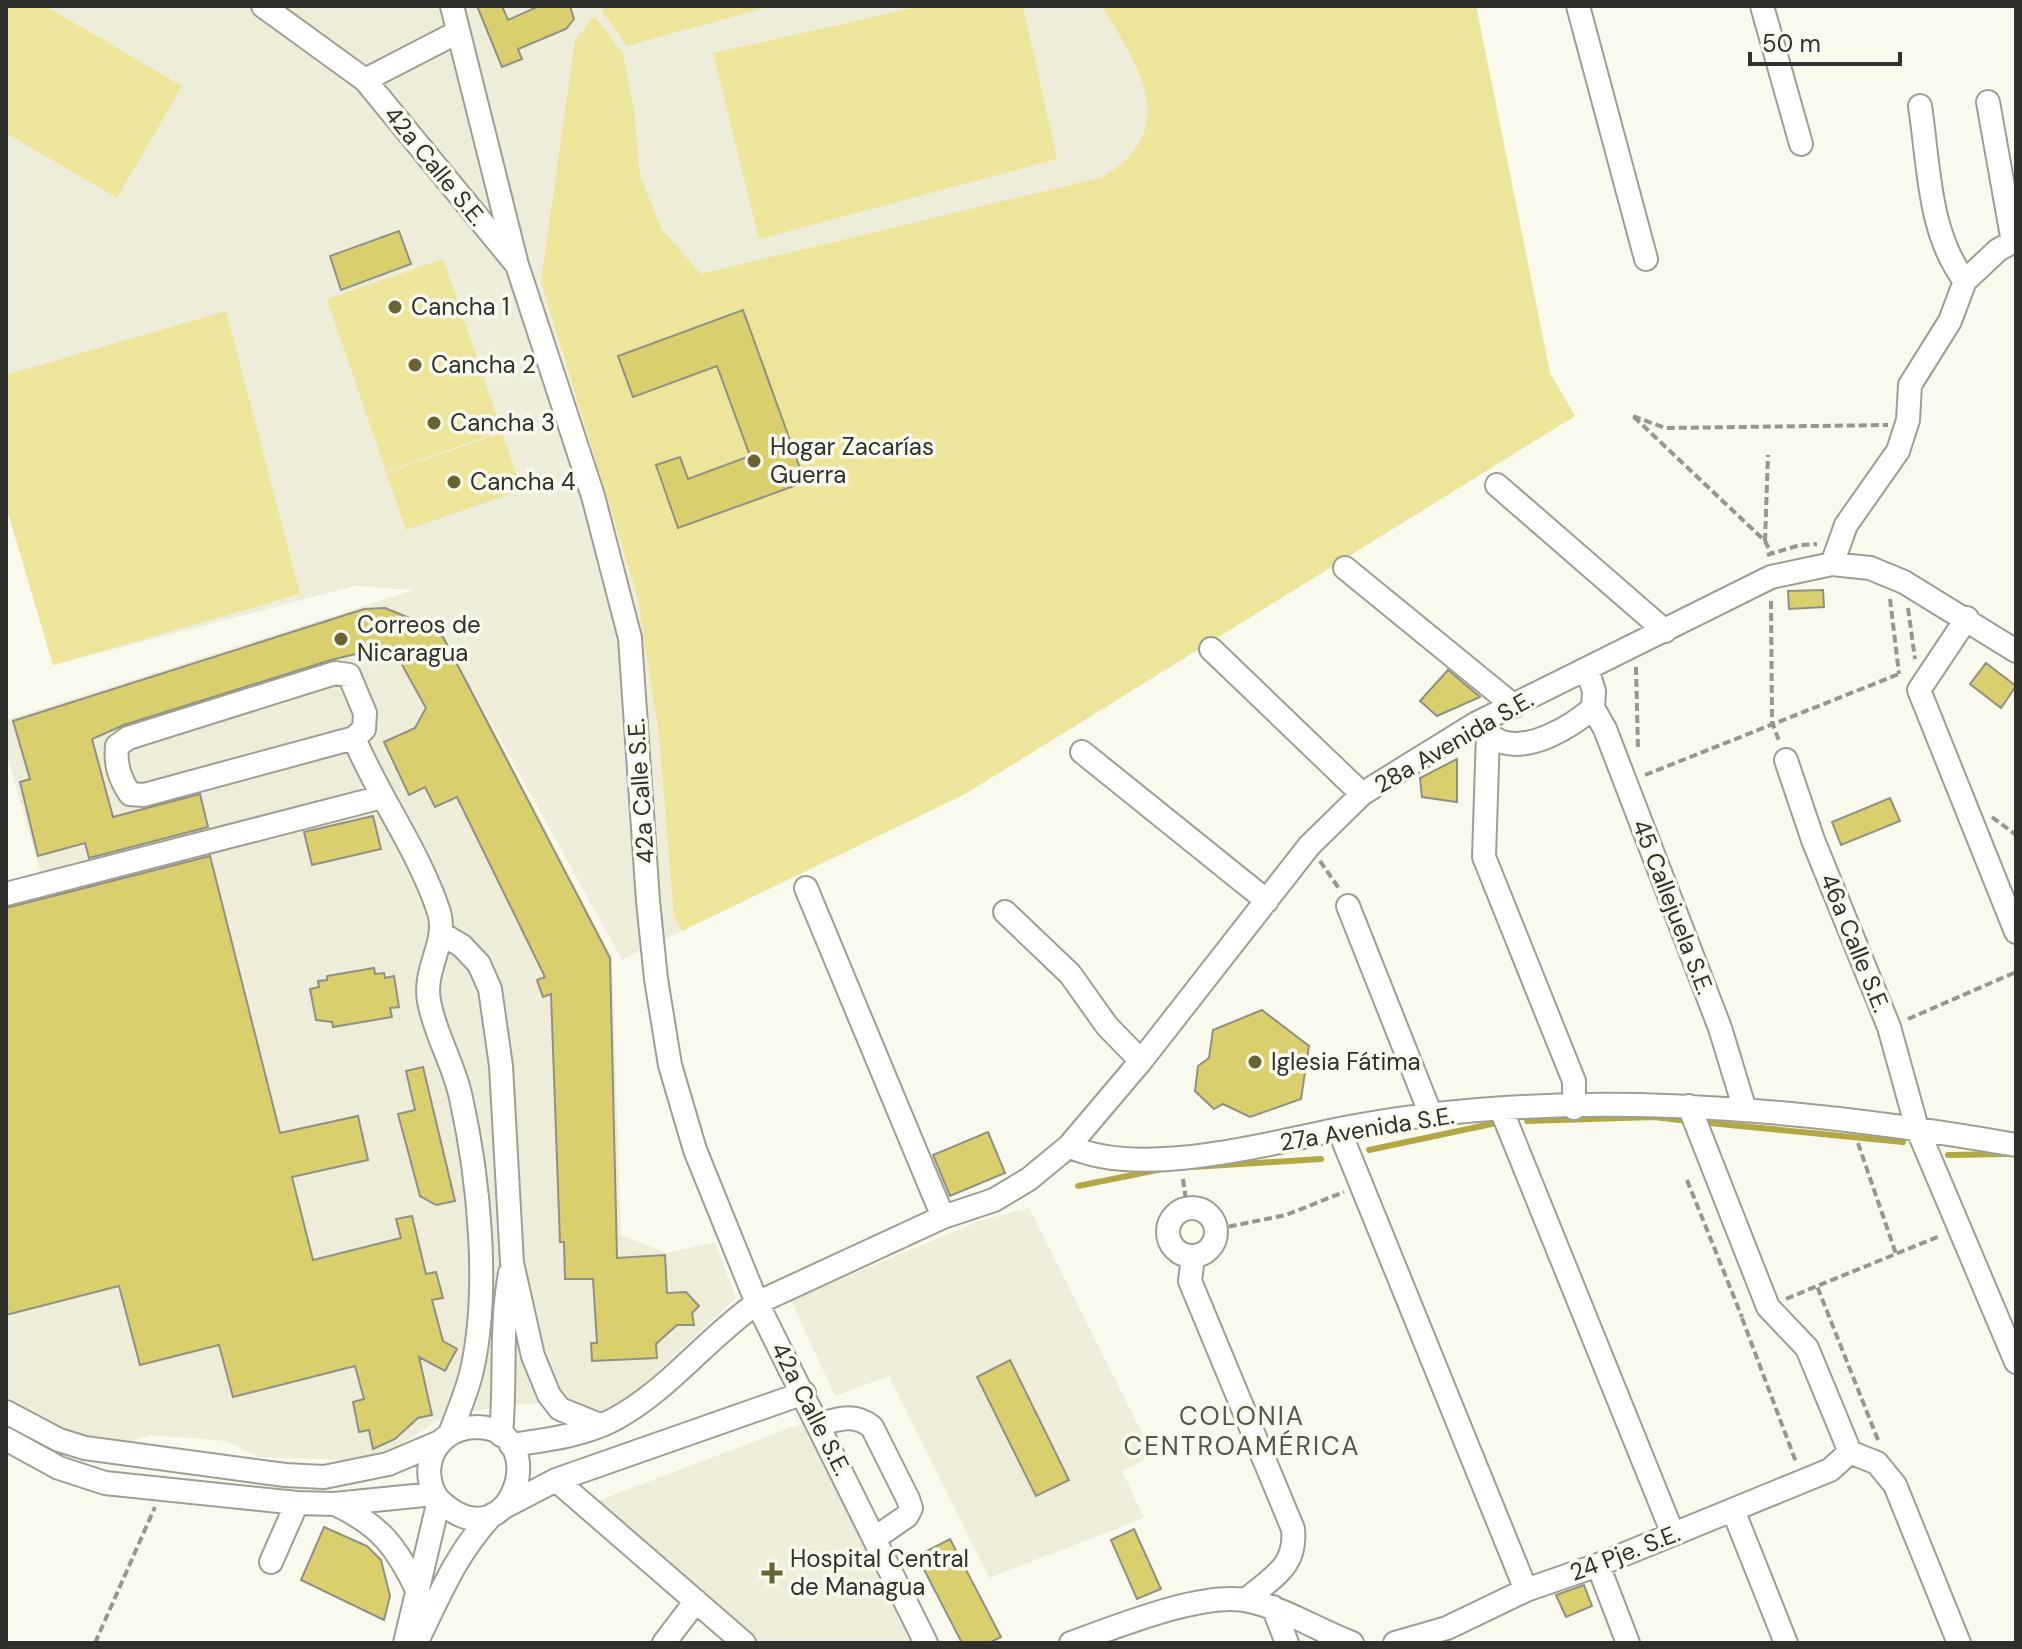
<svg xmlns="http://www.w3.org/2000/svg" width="2022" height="1649" font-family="'DM Sans',sans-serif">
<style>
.built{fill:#eeedda}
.green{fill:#ece59a}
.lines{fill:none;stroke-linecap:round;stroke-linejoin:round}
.stream{stroke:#b3a944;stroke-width:6}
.building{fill:#d9cf6c;stroke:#919085;stroke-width:2}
.minor-casing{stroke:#9f9e93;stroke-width:26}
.path{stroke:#97968f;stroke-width:4;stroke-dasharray:8 4;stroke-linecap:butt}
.minor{stroke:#fff;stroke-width:22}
.poi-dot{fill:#696431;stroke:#faf9ee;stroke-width:3}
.labels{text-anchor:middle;stroke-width:7;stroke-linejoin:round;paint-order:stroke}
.street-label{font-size:24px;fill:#30302c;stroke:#faf9ee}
.poi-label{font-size:24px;fill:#30302c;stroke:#faf9ee;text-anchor:start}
.neighbourhood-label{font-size:26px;letter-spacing:2px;fill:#56554b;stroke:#faf9ee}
</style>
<rect width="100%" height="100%" fill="#faf9ee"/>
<path class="built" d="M6,6H1476L1550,373L1575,416L965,794L622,960L472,688L612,957L621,1235L667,1253L715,1242L736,1298L613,1413L559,1400L449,1414L374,1461L257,1457L226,1441L150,1435L115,1447L58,1432L6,1404V885L41,875L6,751V720L414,590L355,586L53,665L6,506Z
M1029,1208L1153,1455L1122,1471L1144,1518L989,1578L889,1376L835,1396L791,1300L979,1221Z
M803,1423L912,1643H740L592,1503Z"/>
<path class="green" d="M6,6H45L182,86L117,198L6,133Z
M607,6H771L627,46L601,10Z
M922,6H1023L1057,159L759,239L713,53Z
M1102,6H1476L1550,373L1575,416L965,794L682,931L674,916L659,734L637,595L541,282L575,41L594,16L623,54L634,110L640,176L662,230L701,274L1103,177C1182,129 1139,67 1102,6Z
M443,259L502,431L386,472L327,299Z
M226,311L300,594L53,665L6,506V375Z
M502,433L522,490L406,530L386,473Z"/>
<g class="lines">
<path class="stream" d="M1527,1121L1654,1117L1688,1121
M1700,1122L1903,1142
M1369,1150L1496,1123
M1948,1155L2008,1154
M1193,1167L1321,1159
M1078,1186L1162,1169"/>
</g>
<path class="building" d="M477,6H502L508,20L539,6H570L574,19L566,29L518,49L522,59L502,67Z
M399,231L411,264L341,290L330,256Z
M743,310L805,482L678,528L656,465L680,457L688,479L750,456L717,366L633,397L618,356Z
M1823,590L1824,607L1789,609L1788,591Z
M385,608L424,624L443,637L610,958L617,1258L665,1255L667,1293L686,1292L699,1306L692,1313L694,1325H677L656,1344L657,1358L592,1361L591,1343H597L593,1279H565L564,1242H560L551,994L543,997L537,980L545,977L457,797L435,807L425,787L409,795L384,742L415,728L426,708L400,661L376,649L331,660L124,725L92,739L113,817L200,794L208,827L89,858L85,843L38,856L20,782L30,779L13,721L364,609Z
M1986,663L2016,686L2001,708L1970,684Z
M1448,670L1480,697L1437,716L1420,701Z
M1457,759V802L1422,797L1420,778Z
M1890,798L1900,821L1841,845L1832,822Z
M373,816L381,849L312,865L304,832Z
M210,856L280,1133L358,1116L368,1160L292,1177L313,1260L401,1238L396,1219L412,1216L426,1274L436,1272L443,1298L432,1300L443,1341L457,1349L445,1371L419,1357L432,1415L418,1418L395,1439L373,1449L369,1430L359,1432L353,1402L364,1399L355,1366L233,1397L219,1345L140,1365L119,1286L6,1315V908Z
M374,968L375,974L384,973L385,978L394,976L399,1007L390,1008L392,1017L333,1027L332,1022L316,1020L310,989L319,987L318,981L327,980V976Z
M1262,1010L1309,1046L1301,1099L1250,1117L1223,1104L1214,1109L1195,1091L1198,1066L1209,1058L1213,1030Z
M423,1067L455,1201L436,1205L420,1196L398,1114L415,1110L406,1071Z
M988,1132L1005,1173L950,1196L933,1155Z
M1010,1360L1069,1480L1036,1496L977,1377Z
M324,1527L367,1546L381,1560L390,1596L384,1620L301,1580Z
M1134,1529L1161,1589L1137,1599L1111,1540Z
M950,1539L1001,1637L989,1643H962L917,1556Z
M1584,1585L1592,1606L1566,1617L1556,1595Z"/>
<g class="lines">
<g class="minor-casing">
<path id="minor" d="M263,6L365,80L517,265L593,496L630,638L648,901L656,979L670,1065L695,1150L757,1303L926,1643
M452,6L516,261
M1578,6L1646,259
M1762,6L1801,144
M365,80L456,33
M1988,102L2013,242
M1920,106C1929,164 1928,233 1965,281
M1497,485L1665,631
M1832,564L1846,525L1898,451L1908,420L1910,385L1950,321L1965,281L1998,250L2016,240
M1345,568L1514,706
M1967,618L1919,690L2016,932
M1211,649L1362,794
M335,673L349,675L365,713L364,729L354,738L144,795L130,794C120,779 115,765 117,746L128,738Z
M1593,708L1605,729L1720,1028L1745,1110
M1481,728C1487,732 1495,740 1502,742C1532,751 1572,726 1593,708L1594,691L1587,669
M1488,733L1484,857L1574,1081V1108
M354,738C379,798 418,849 439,912C448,942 423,969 429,1001C435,1035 454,1064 461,1098C479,1179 490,1290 472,1370C467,1392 458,1413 450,1433
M1082,752L1267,901
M1786,760L1813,840L1889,1027L1917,1128L2016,1362
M806,888L943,1217
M6,894L382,797
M1348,906L1431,1115
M1005,912L1070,974L1107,1026L1141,1061
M442,934L462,946L479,964L490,989L501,1066L512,1263L533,1356L549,1395L560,1409L600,1425
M1689,1106L1768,1307L1807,1348L1850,1452L1877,1463L1895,1485L1959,1643
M1501,1109L1673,1534
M1339,1130L1526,1590
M1069,1146C1135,1178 1260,1146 1330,1131C1554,1085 1793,1106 2016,1145
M1168 1232a24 24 0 1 1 48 0a24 24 0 1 1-48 0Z
M1193,1257L1190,1281L1293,1529C1297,1567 1272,1577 1246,1600
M6,1412L59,1440L85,1448L285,1475L324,1477L388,1464L440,1442
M819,1424C840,1419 854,1413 872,1427L908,1499L911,1508L907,1516L875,1538
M501,1435C506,1381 500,1327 510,1273
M6,1439L59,1468L105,1483L297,1503L334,1504L434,1494
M511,1445C545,1440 582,1436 613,1420C668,1391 707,1338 757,1303L943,1217L994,1200L1029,1179L1069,1146L1141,1061L1309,846L1362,794L1475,724L1771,577L1832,564L1870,568L1904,582L2016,651
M556,1480L744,1643
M335,1504C380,1525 397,1547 418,1592
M506,1506L556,1480L804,1393
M1733,1510L1786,1643
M271,1562L297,1503
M1598,1565L1628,1643
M1273,1607L1287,1643
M405,1643L439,1500C427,1485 426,1464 436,1448C446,1433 461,1427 478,1427C555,1430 510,1568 439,1500
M416,1643C439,1597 456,1553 492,1515
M664,1643L696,1601
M1071,1643C1116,1627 1205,1590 1250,1601C1285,1609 1318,1630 1352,1643
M1395,1643L1447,1628L1526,1590L1598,1565L1830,1470L1850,1452"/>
</g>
<path class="path" d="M1633,416L1665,428L1888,425
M1634,417L1765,541L1771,553
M1765,541L1768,455
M1767,555L1800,545L1817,544
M1890,599L1899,674
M1771,601L1772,723L1780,743
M1908,608L1915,659
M1636,667L1638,750
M1645,775L1899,674
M1992,817L2016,835
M1320,861L1340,890
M1908,1019L2016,972
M1858,1143L1896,1254
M1183,1179L1187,1207
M1687,1180L1742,1317
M1217,1229L1286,1215L1344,1192
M1786,1299L1817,1286
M1742,1318L1796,1462
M1878,1440L1817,1286L1940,1236
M95,1643L155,1507"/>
<use href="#minor" class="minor"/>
</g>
<g class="poi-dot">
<circle cx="395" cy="307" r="8"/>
<circle cx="415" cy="365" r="8"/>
<circle cx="434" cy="423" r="8"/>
<circle cx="754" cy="461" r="8"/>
<circle cx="454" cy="482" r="8"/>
<circle cx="341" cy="639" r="8"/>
<circle cx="1255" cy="1062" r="8"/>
<path d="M768 1561h8v8h8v8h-8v8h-8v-8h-8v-8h8z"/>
</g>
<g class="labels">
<g class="street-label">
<text transform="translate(435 166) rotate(51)" y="8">42a Calle S.E.</text>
<text transform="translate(1454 742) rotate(-30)" y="8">28a Avenida S.E.</text>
<text transform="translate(641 791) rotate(-94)" y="8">42a Calle S.E.</text>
<text transform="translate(1673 907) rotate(69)" y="8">45 Callejuela S.E.</text>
<text transform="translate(1855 943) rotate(68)" y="8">46a Calle S.E.</text>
<text transform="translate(1367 1129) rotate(-9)" y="8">27a Avenida S.E.</text>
<text transform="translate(811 1409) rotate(63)" y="8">42a Calle S.E.</text>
<text transform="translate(1625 1553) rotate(-21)" y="8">24 Pje. S.E.</text>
</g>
<g class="poi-label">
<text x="411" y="315">Cancha 1</text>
<text x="431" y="373">Cancha 2</text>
<text x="450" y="431">Cancha 3</text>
<text x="770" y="455">Hogar Zacarías<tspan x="770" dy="28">Guerra</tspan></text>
<text x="470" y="490">Cancha 4</text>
<text x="357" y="633">Correos de<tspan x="357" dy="28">Nicaragua</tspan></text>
<text x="1271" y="1070">Iglesia Fátima</text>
<text x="790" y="1567">Hospital Central<tspan x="790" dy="28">de Managua</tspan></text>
</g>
<g class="neighbourhood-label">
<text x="1242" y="1425">COLONIA<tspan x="1242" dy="30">CENTROAMÉRICA</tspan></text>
</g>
</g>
<rect width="2022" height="1649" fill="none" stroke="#30302c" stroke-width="16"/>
<path d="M1750 52v12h150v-12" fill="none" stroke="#30302c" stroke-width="4"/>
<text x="1762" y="52" font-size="24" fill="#30302c" stroke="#faf9ee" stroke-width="6" paint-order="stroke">50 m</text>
</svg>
